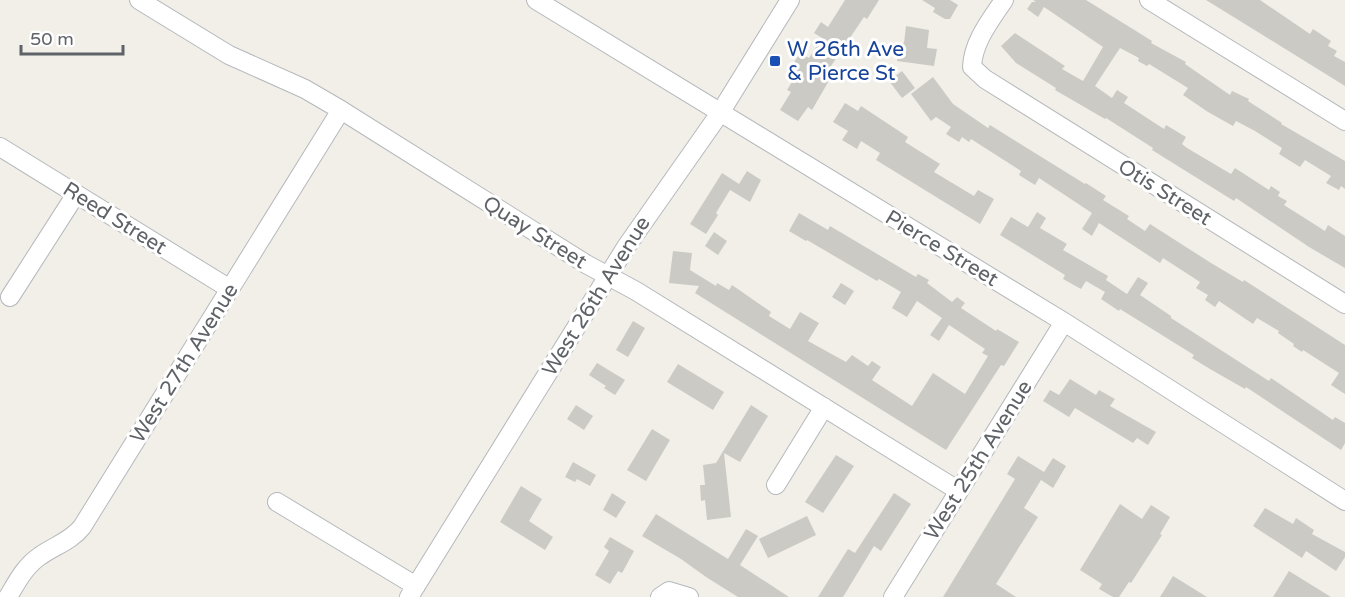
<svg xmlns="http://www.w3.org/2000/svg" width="1345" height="597" font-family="'Varela Round',sans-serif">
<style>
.building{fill:#cccac5}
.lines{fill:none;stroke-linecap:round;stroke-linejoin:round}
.minor-casing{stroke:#b5b8bc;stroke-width:20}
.minor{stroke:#fff;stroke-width:18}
.transit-dot{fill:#1a4fb4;stroke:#fff;stroke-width:2}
.labels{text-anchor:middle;stroke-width:6;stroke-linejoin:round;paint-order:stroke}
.transit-label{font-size:21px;fill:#164399;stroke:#fff;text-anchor:start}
.street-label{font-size:21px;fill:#5f6368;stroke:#fff}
</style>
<rect width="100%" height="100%" fill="#f1efe8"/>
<path class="building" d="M845,0H879L867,19L864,17L829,69L834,72L812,110L808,107L798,121L780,110L791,92L787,90L798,72L791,67L800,53L809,58L822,38L814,33L821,22L828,27Z
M922,0H950L958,5L950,19H945L933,12L935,8Z
M1033,0H1086L1136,31L1152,41L1151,43L1186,62L1185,64L1230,95L1232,91L1249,99L1248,101L1282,123L1281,124L1345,161V189L1341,186L1339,190L1326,183L1331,176L1305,160L1300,167L1279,154L1282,148L1255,131L1236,121L1233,126L1208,112L1183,95L1188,88L1149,64L1147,66L1138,61L1139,58L1120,48L1095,86L1112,98L1117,90L1128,97L1124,103L1164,129L1166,125L1186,137L1182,144L1187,148L1231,174L1235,168L1269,190L1271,186L1280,192L1278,196L1287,201L1284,205L1325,231L1328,225L1345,236V268L1309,247L1236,198L1234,201L1152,150L1153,148L1106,118L1105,119L1055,90L1056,88L1016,63L1001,46L1015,33L1065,66L1062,69L1083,81L1103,47L1044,7L1038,17L1027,9L1032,2H1036Z
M1206,0H1260L1310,34L1313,29L1331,41L1328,46L1337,51L1334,56L1345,62V86Z
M906,26L929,30L927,48L937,49L934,66L897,61L900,43H904Z
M902,71L915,88L902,98L889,81Z
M933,77L953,104L988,128L990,125L1085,184L1086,183L1106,196L1103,200L1129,216L1127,219L1145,231L1150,224L1211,263L1243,282L1244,280L1345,345V394L1331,385L1339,373L1303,350L1302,352L1293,346L1294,344L1278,333L1279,331L1257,318L1253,324L1219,301L1215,307L1205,300L1208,295L1196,288L1200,282L1163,258L1160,263L1099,223L1092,236L1082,229L1092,213L1039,178L1035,185L1019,175L1021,171L971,139L969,142L962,137L959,142L946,134L951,127L936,117L931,121L911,94Z
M845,103L858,111L861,106L908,137L905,142L940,164L934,172L974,196L978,190L994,199L980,224L876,160L880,153L861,141L857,149L842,140L848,131L833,122Z
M747,171L761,180L750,202L730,190L716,213L718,215L706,234L690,224L722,173L739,184Z
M1037,212L1046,218L1040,228L1067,244L1063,250L1108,276L1106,280L1127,294L1138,277L1148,283L1140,295L1171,316V318L1269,381L1271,378L1333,420L1335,417L1345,423V443L1341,450L1246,387L1245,389L1210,369L1192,358L1194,355L1120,309L1119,311L1101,299L1105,292L1086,281L1081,289L1063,279L1065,275L1000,235L1011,217L1028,227Z
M799,213L828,230L830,226L916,277L918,274L929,280L927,283L952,302L957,297L965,303L961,308L996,331L997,329L1019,342L1004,366L1001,365L946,450L695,293L699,286L669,283L673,251L692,253L690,270L716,286L717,283L729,290L732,285L771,312L769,316L790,329L800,312L819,323L808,341L846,362L852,355L868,366L872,361L881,367L872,380L912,406L933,373L965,394L988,356L982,353L985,349L949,325L939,341L930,335L942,318L917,301L907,317L892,308L901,292L879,279L877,281L807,240L806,241L789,231Z
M714,232L727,241L718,255L705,246Z
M841,283L854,291L845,305L832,297Z
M633,321L645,328L628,357L616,350Z
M597,363L625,380L615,395L604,388L606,386L589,375Z
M678,364L724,392L713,410L667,382Z
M1070,379L1096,395L1099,390L1115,399L1110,406L1156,432L1148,445L1137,438L1133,443L1075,408L1069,417L1043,401L1050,390L1059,395Z
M576,405L593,416L584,430L567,419Z
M751,405L768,416L740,462L724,453L731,517L707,520L705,500L701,501L700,485H705L703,465L716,463Z
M652,429L670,440L646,481L627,470Z
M836,455L854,466L823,513L805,502Z
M1018,456L1044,472L1053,458L1066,466L1053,488L1041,480L1024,508L1038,517L996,584L1016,597H943L1015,479L1007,474Z
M573,462L596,475L590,486L577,479L575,482L565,477Z
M521,486L542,499L529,521L553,537L545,550L500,522Z
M612,493L626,502L616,518L603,510Z
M894,493L911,504L881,551L874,546L843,597H818L848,549L855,553Z
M1120,504L1142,519L1151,505L1170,517L1160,534L1162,535L1131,583L1129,582L1119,597H1113L1099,589L1102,584L1080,570Z
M1265,508L1293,524L1296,518L1314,530L1312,534L1345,552V557L1336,571L1306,551L1302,558L1253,526Z
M656,514L728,559L746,529L758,536L740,565L789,597H738L706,577L681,559L642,536Z
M807,516L816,535L768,558L759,539Z
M610,537L634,551L622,573L618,571L610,584L595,575L609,551L604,547Z
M1289,571L1331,597H1273Z
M1173,576L1207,597H1160Z"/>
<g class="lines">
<g class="minor-casing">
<path id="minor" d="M139,0L229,55L305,89L341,110L586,264L636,291L959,491
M536,0L1064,322L1345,501
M1004,0C990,21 973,42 972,67L985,79L1345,304
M1149,0L1345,121
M0,147L230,289
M10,297L76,194
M776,485L824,407
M277,502L416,586
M8,597C17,582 25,566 40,556C54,546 71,541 82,527L341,110
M409,597L626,247L720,113L790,0
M660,597L669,591L689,597
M893,597L1064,322"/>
</g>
<use href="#minor" class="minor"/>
</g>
<rect class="transit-dot" x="769" y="55" width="12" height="12" rx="3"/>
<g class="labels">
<g class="transit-label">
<text x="787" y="56">W 26th Ave<tspan x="787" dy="24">&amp; Pierce St</tspan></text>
</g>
<g class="street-label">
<text transform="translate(1165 192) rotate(32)" y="7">Otis Street</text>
<text transform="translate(115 218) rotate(32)" y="7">Reed Street</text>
<text transform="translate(535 232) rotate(32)" y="7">Quay Street</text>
<text transform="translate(942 248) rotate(31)" y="7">Pierce Street</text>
<text transform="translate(596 296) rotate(-58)" y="7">West 26th Avenue</text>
<text transform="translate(184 363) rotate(-58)" y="7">West 27th Avenue</text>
<text transform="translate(978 460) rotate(-58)" y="7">West 25th Avenue</text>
</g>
</g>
<path d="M21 45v9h102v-9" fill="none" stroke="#5f6368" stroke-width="3"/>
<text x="30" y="45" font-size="18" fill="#5f6368" stroke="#ffffff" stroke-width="4.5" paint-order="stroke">50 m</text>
</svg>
